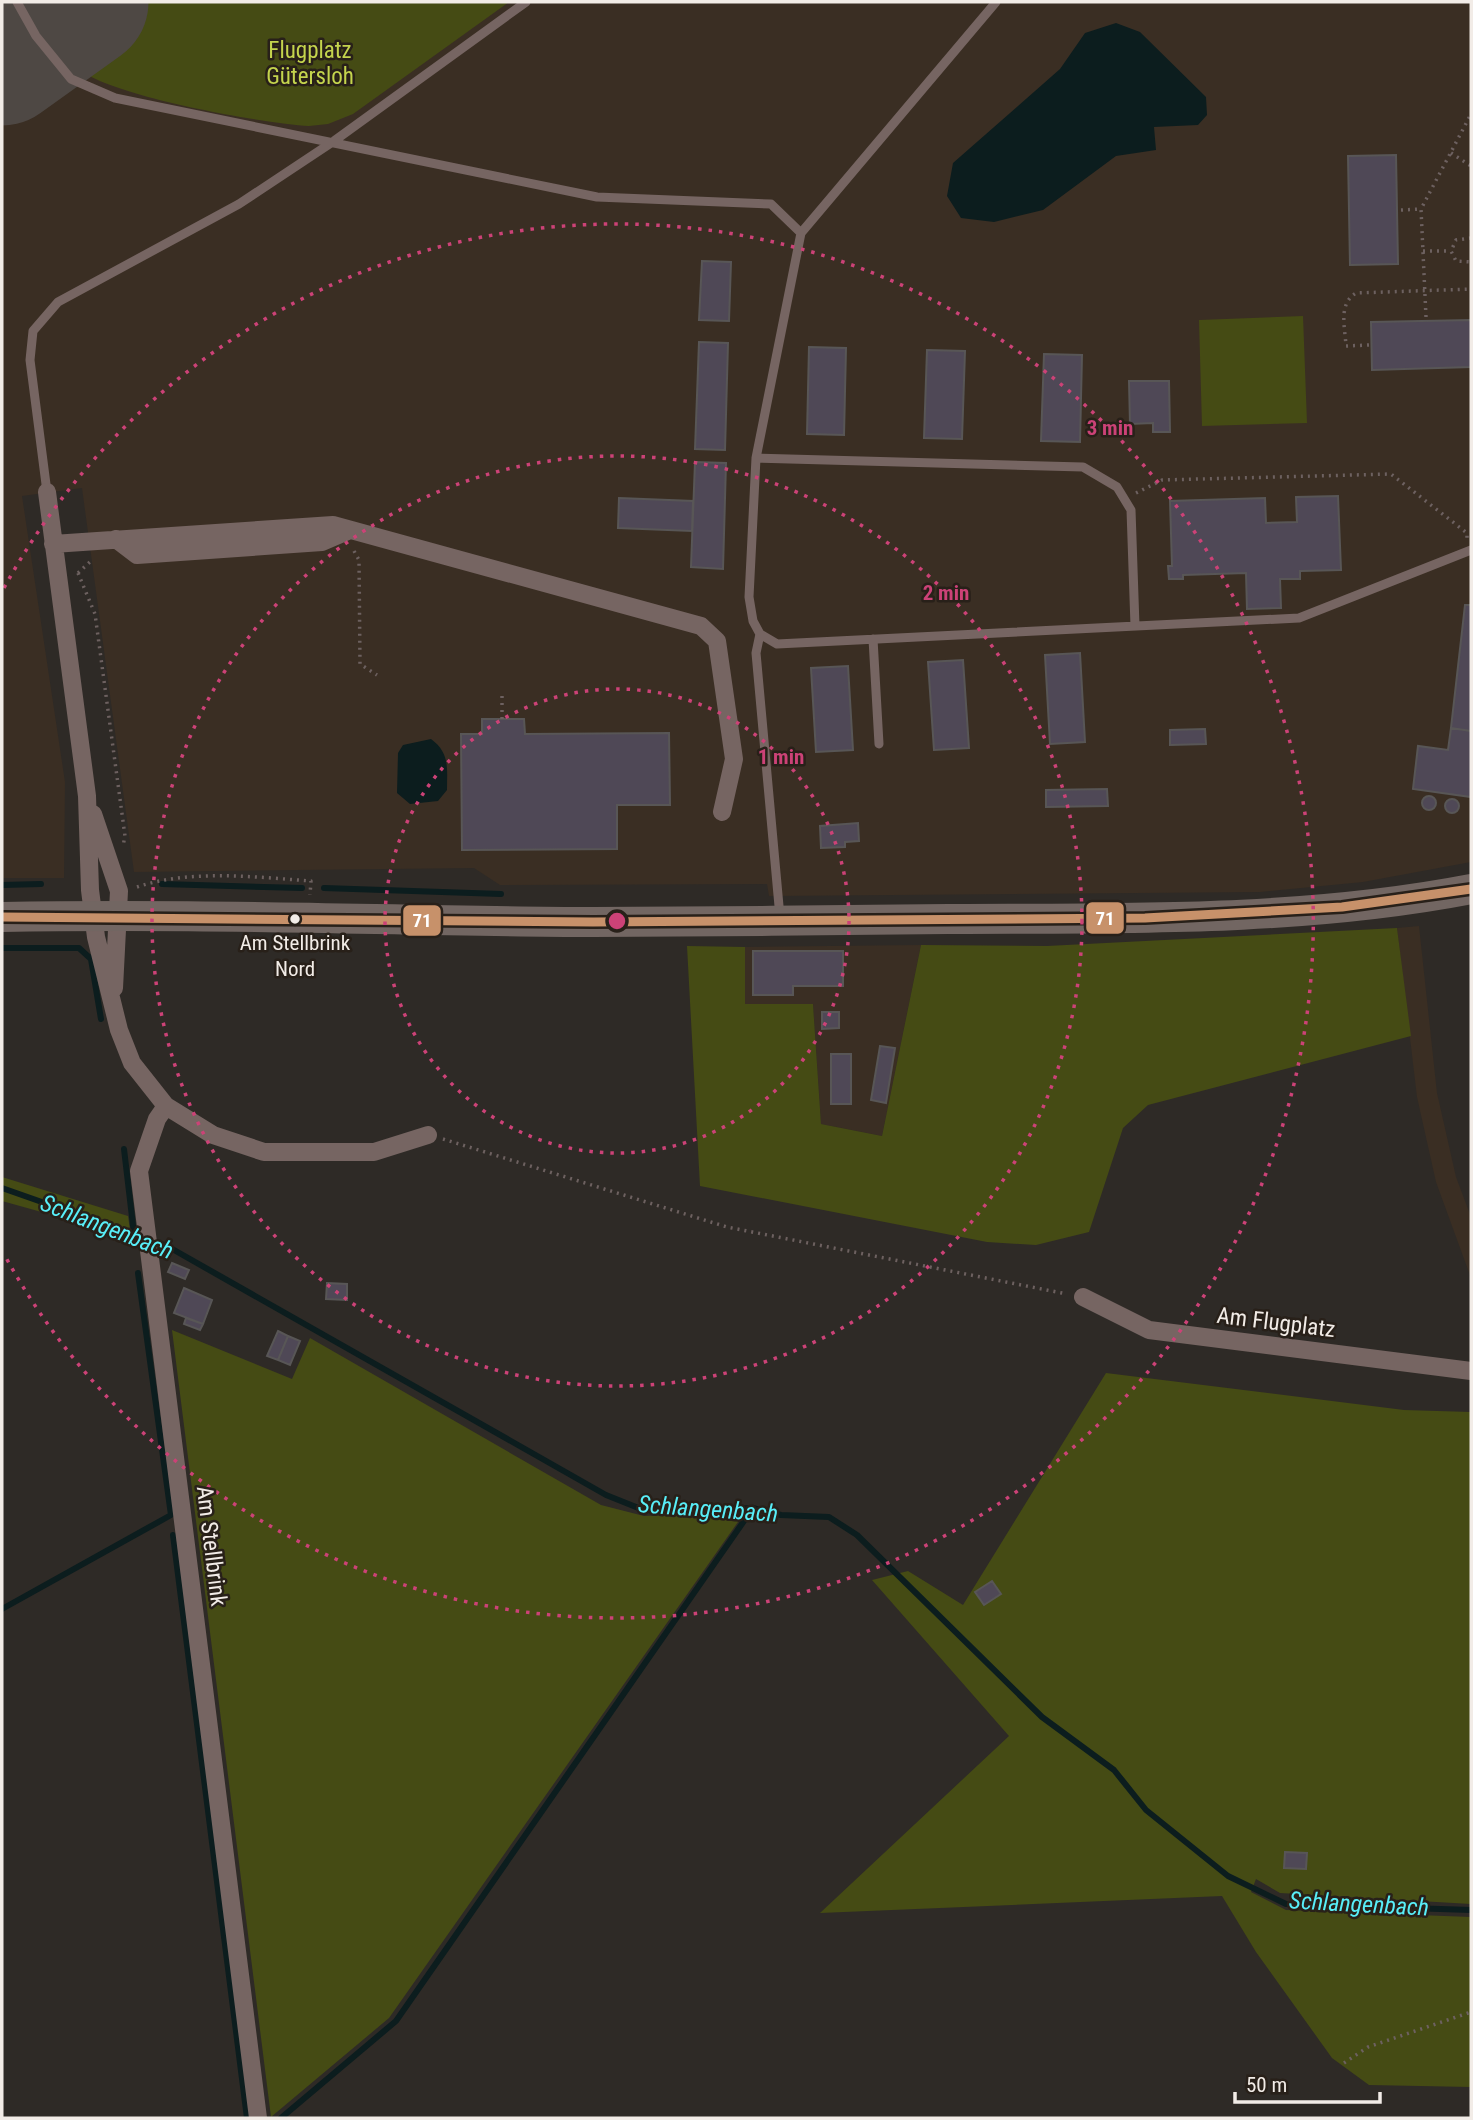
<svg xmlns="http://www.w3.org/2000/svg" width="1473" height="2120" font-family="'Roboto Condensed',sans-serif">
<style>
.built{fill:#3a2e23}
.green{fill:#454b14}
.water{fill:#0c1d1e}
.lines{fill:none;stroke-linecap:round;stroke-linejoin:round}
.stream{stroke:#0c1d1e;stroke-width:6}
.runway{stroke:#4e4844;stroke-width:131}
.building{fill:#4f4856;stroke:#585656;stroke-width:2}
.path{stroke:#6d6160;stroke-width:3.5;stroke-dasharray:2 5;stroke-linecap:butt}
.service{stroke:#766562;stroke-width:9}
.minor{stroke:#766562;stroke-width:18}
.primary{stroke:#726662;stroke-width:30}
.bus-1-casing{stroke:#282019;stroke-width:14}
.bus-1{stroke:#c7916a;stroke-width:9}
.ring{fill:none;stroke:#cc4277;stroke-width:3.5;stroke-dasharray:3.5 7}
.bus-dot{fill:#f2ece7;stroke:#282019;stroke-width:2.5}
.labels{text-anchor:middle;stroke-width:5;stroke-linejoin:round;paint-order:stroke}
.bus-label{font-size:21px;fill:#f2ece7;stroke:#282019}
.park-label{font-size:23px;fill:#c4d44d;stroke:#282019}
.street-label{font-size:23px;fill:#f2ece7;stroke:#282019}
.water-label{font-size:24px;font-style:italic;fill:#58eef8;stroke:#282019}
.centre{fill:#cc4277;stroke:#282019;stroke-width:3.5}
.ring-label{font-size:21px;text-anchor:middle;font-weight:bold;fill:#cc4277;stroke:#282019;stroke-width:5;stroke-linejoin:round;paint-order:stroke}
.line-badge{stroke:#282019;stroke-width:2.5}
.badge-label{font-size:19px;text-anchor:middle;font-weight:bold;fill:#fff}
</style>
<rect width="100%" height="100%" fill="#2e2a26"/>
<path class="built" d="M2,2H1471V862L1363,882L1260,892L769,896L767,884L500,885L474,868L134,872L82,488L22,496L65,782L64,878H2Z
M1419,926L1437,1093L1456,1177L1471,1217V1278L1436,1182L1417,1097L1397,928Z
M921,945L882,1136L821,1124L813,1004H745V947Z"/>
<path class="green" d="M27,2H509L353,114L328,124L309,126C261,123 115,97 80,70C58,53 41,25 27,2Z
M1303,316L1307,423L1202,426L1199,320Z
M1397,928L1411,1036L1148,1105L1123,1128L1089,1232L1036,1245L987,1242L700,1186L687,946L745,947V1004H813L821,1124L882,1136L921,945L1047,946Z
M2,1177L128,1216L131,1237L2,1201Z
M172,1330L292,1379L310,1338L601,1505L644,1516L745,1512L389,2018L271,2117Z
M1106,1373L1404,1410L1471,1412V1904L1280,1893L1256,1879L1251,1892L1286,1910L1471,1917V2087L1369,2085L1332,2058L1256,1952L1222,1896L820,1913L1009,1736L872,1580L908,1571L963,1605Z"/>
<path class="water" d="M1116,23L1140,32L1206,97L1207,115L1198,125L1154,127L1156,150L1116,156L1043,210L994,222L961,218L947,196L953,163L1060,69L1085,33Z
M431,739C450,753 447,768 447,790L438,801L410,804L397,793L398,753L403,745Z"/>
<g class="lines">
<path class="stream" d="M162,884L302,888
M2,885L41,884
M324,888L501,894
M2,948H79L91,959L101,1019
M124,1149L134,1234
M2,1188L167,1246L606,1495L641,1509L753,1508L781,1515L829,1517L857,1535L1042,1717L1114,1770L1146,1810L1228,1876L1286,1904L1471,1910
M173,1535L247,2118
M2,1609L171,1515L138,1273
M281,2118L396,2021L753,1508"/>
<path class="runway" d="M2,60L83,2"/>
</g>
<path class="building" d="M1396,155L1398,264L1350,265L1348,156Z
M702,261L731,262L729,321L699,320Z
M1471,320V367L1372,370L1371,322Z
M699,342L728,343L725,450L695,449Z
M809,347L846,348L844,435L807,434Z
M927,350L965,351L962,439L924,438Z
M1044,354L1082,355L1080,442L1041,441Z
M1129,381H1169L1170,432H1153V423L1130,424Z
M695,462L726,463L723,569L691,567Z
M1338,496L1341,570L1300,571V579H1280L1281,608L1247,609L1246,573L1183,575V579H1169L1168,566H1172L1170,501L1265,498L1266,523L1297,522L1296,497Z
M619,498L693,501L692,531L618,528Z
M1465,605H1471V731L1451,728Z
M1080,653L1085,742L1050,744L1045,655Z
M963,660L969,748L934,750L928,662Z
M848,666L853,750L816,752L811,668Z
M482,719H524L525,734L669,733L670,805H617V849L462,850L461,734H482Z
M1451,728L1471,731V797L1413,789L1418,746L1448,750Z
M1205,729L1206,744L1170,745V730Z
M1107,789L1108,806L1046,807V790Z
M1422 803a7 7 0 1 1 14 0a7 7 0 1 1-14 0Z
M1445 806a7 7 0 1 1 14 0a7 7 0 1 1-14 0Z
M858,823L859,841L845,842V847L821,848L820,826Z
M753,951H843V986H793V995H753Z
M822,1012H839V1028L822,1029Z
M880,1046L895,1048L886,1103L871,1100Z
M831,1054H851V1104H831Z
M172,1263L189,1270L185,1279L168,1272Z
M327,1283L347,1284V1300L326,1299Z
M184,1288L212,1300L203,1324L174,1313Z
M186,1318L203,1324L200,1330L184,1324Z
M278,1331L288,1336L278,1360L267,1356Z
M288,1336L300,1341L290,1365L278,1360Z
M992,1581L1001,1594L984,1605L975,1592Z
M1285,1852L1307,1853L1306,1869L1284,1868Z"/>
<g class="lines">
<path class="path" d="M1451,153L1471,166
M1401,210L1421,209
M1471,238L1456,240L1451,251L1456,261L1471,262
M1423,251H1451
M1426,317L1421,209L1471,114
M1369,345L1346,346C1345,327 1338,304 1356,293L1471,289
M1136,493L1162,480L1391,474L1467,533V538
M354,551L359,560L360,664L377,675
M78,573L95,614L125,836L123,846
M78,573L92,560
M502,696V719
M137,887C191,869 254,877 311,881L310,895
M443,1139L727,1227L1067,1294
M1344,2063L1368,2047L1471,2012"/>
<path class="service" d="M17,2L36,36L71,79L115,98L597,197L771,204L801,233
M996,2L801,233L756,458L749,597L753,621L760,634L777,644L1299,618L1471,550
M756,458L1083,467L1117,487L1131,510L1135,626
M47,492L30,360L33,331L58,302L239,204L334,141L526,2
M760,634L756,653L780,917
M873,639L879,744"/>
<path class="minor" d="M47,492L87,796L90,890L96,937L119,1030L132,1063L166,1106L213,1135L264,1152H374L428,1135
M116,539L137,555L322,542L350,530
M53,544L333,525L701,626L717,641L734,759L722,812
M93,814L119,891L114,988
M166,1106L157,1119L139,1171L258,2118
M1083,1297L1149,1330L1471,1371"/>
<path class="primary" d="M2,917C199,913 396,921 593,922C711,922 830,920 948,919C1122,918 1300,922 1471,889"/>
<g class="bus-1-casing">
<path id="bus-1" d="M2,917L593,922L1145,918L1342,907L1471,889"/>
</g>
<use href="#bus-1" class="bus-1"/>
</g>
<g class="ring">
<circle cx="617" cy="921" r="232"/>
<circle cx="617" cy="921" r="465"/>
<path d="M4 588A697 697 0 1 1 4 1254"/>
</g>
<circle class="bus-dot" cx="295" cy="919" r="6"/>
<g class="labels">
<g class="bus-label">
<text x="295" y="950">Am Stellbrink<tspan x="295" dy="26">Nord</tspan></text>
</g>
<g class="park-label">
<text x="310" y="58">Flugplatz<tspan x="310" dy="26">Gütersloh</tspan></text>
</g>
<g class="street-label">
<text transform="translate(1276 1322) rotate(7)" y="8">Am Flugplatz</text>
<text transform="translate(212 1546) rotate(83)" y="8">Am Stellbrink</text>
</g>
<g class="water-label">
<text transform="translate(107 1227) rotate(21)" y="8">Schlangenbach</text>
<text transform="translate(708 1509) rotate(4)" y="8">Schlangenbach</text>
<text transform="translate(1359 1904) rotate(3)" y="8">Schlangenbach</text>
</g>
</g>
<circle cx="617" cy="921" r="10" class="centre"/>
<g class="ring-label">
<text x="1110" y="435">3 min</text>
<text x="946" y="600">2 min</text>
<text x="781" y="764">1 min</text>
</g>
<g class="line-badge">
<rect x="1085" y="901" width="40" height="34" rx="7" fill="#c7916a"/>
<rect x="402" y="904" width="40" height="33" rx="7" fill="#c7916a"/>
</g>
<g class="badge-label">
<text x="1105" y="925">71</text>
<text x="422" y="927">71</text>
</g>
<rect width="1473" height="2120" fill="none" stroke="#f2ece7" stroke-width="7"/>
<path d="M1235 2092v10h145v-10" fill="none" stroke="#f2ece7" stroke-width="3.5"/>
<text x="1246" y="2092" font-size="21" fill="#f2ece7" stroke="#282019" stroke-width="5" paint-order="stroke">50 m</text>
</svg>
